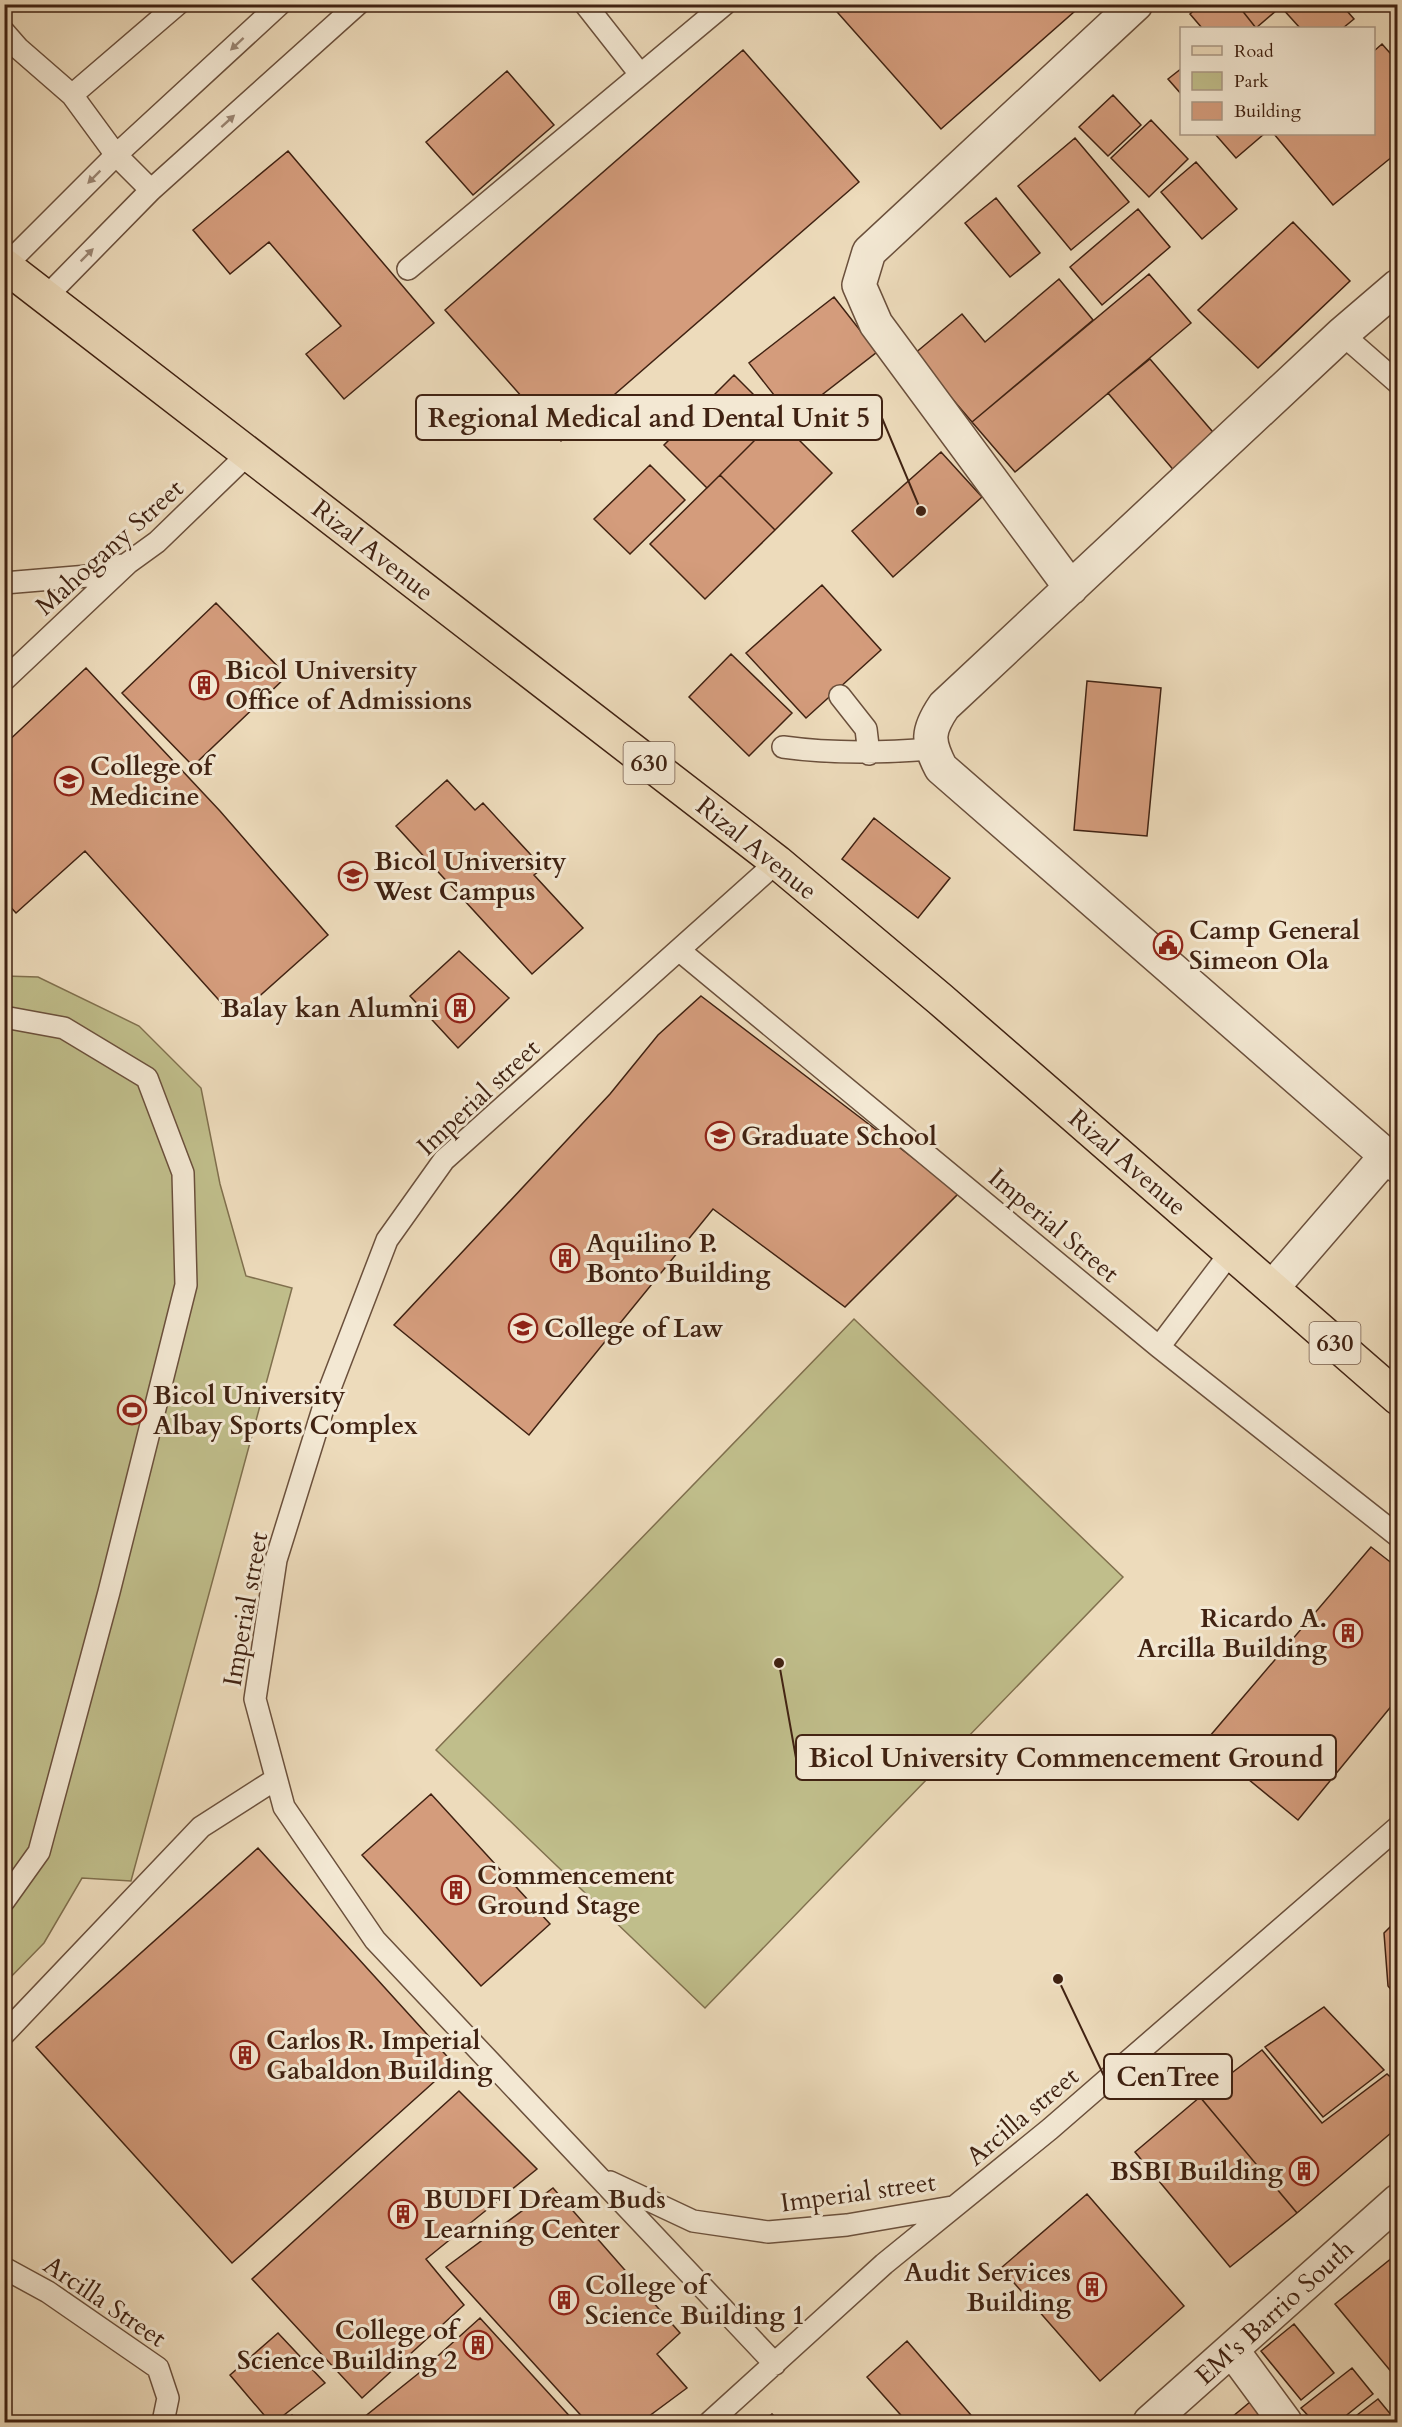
<svg xmlns="http://www.w3.org/2000/svg" width="1402" height="2427" font-family="Cardo,serif">
<style>
.green{fill:#c0be8b;stroke:#80704e;stroke-width:1.5}
.building{fill:#d49c7c;stroke:#402212;stroke-width:1.5}
.lines{fill:none;stroke-linecap:round;stroke-linejoin:round}
.lane-casing{stroke:#6b503c;stroke-width:24}
.street-casing{stroke:#6b503c;stroke-width:36}
.primary-casing{stroke:#402212;stroke-width:36}
.lane{stroke:#f3e8d3;stroke-width:21}
.street{stroke:#f3e8d3;stroke-width:33}
.primary{stroke:#eddbbb;stroke-width:33}
.oneway{fill:#9a8572}
.labels{text-anchor:middle;stroke-width:6;stroke-linejoin:round;paint-order:stroke}
.shield{fill:#f3e8d3;stroke:#765d4c;stroke-width:1.5}
.shield-label{font-size:24px;font-weight:bold;fill:#402212}
.street-label{font-size:26px;fill:#402212;stroke:#f3e8d3}
.poi-label{font-size:26px;font-weight:bold;fill:#402212;stroke:#f3e8d3;text-anchor:start}
.leader{fill:none;stroke:#402212;stroke-width:2}
.callout-dot{fill:#402212;stroke:#f3e8d3;stroke-width:2}
.callout{fill:#f3e8d3;stroke:#402212;stroke-width:2}
.callout-label{font-size:27px;text-anchor:middle;font-weight:bold;fill:#402212}
</style>
<rect width="100%" height="100%" fill="#eddbbb"/>
<filter id="stains"><feTurbulence type="fractalNoise" baseFrequency=".00333" numOctaves="4"/><feColorMatrix values="0 0 0 0 .2 0 0 0 0 .09 0 0 0 0 .02 0 0 0 .5 -.17"/></filter>
<radialGradient id="worn" r=".72"><stop offset=".6" stop-color="#630" stop-opacity="0"/><stop offset="1" stop-color="#630" stop-opacity=".3"/></radialGradient>
<path class="green" d="M5,976L38,977L139,1026L201,1088L220,1184L246,1276L292,1288L131,1881L82,1878L44,1943L5,1983Z
M854,1319L1123,1577L705,2008L436,1750Z"/>
<path class="building" d="M63,4H77L69,11Z
M830,4H1083L941,129Z
M1201,4H1237L1256,28H1202L1190,14Z
M1237,4H1284L1256,28Z
M1284,4H1341L1354,19L1343,28H1300L1281,7Z
M1382,44L1398,62V152L1333,205L1274,134H1374V51Z
M743,50L859,182L561,441L445,310Z
M1182,68V95L1168,79Z
M507,71L554,125L473,195L426,142Z
M1113,95L1141,125L1108,156L1079,127Z
M1151,120L1188,159L1149,197L1111,158Z
M1215,134H1264L1236,158Z
M1075,138L1129,202L1071,250L1018,186Z
M288,151L434,323L344,399L306,354L341,326L269,242L230,274L193,230Z
M1196,162L1237,209L1202,239L1161,192Z
M996,198L1040,253L1010,277L965,223Z
M1138,209L1170,247L1102,305L1070,267Z
M1293,222L1350,281L1258,368L1198,310Z
M1149,274L1191,323L1015,472L972,422Z
M1059,279L1093,320L972,422L914,354L962,314L985,342Z
M834,297L877,352L792,418L749,363Z
M1150,359L1218,438L1176,473L1108,393Z
M734,375L777,418L707,488L664,445Z
M777,418L832,473L775,530L720,475Z
M941,452L982,497L893,577L852,531Z
M650,465L685,500L630,554L594,519Z
M720,475L775,530L705,599L650,544Z
M822,585L881,650L806,718L746,653Z
M216,603L287,676L193,766L122,693Z
M731,654L792,713L749,756L689,697Z
M86,668L220,811L328,935L235,1018L85,851L16,913L4,900V745Z
M1087,681L1161,688L1147,836L1074,830Z
M447,780L475,810L483,803L543,868L534,875L583,928L532,974L396,826Z
M874,818L950,878L918,918L842,859Z
M459,951L509,998L458,1048L410,996Z
M701,996L959,1193L845,1307L713,1209L529,1435L394,1325L610,1094L658,1035Z
M1371,1547L1398,1568V1698L1298,1820L1204,1743Z
M431,1794L550,1924L481,1986L362,1855Z
M258,1848L454,2064L232,2263L36,2047Z
M1398,1919V1998L1388,1986L1384,1933Z
M1324,2007L1384,2070L1323,2117L1265,2047Z
M1262,2050L1322,2123L1387,2074L1398,2084V2127L1297,2213L1200,2097Z
M459,2091L537,2169L426,2259L464,2305L362,2398L252,2279Z
M1200,2097L1297,2213L1230,2267L1135,2152Z
M553,2188L680,2333L657,2354L687,2388L641,2422H587L446,2267Z
M1087,2194L1184,2306L1100,2381L1001,2268Z
M1398,2253V2380L1335,2304Z
M480,2318L575,2422H358L419,2373Z
M1294,2324L1334,2373L1301,2400L1261,2351Z
M278,2333L325,2383L275,2422H270L230,2375Z
M907,2341L977,2422H907L867,2377Z
M1352,2368L1373,2394L1338,2422H1314L1301,2408Z
M1378,2399L1397,2422H1348Z
M1250,2402L1267,2422H1226Z
M772,2414L780,2422H762Z
M292,2415L299,2422H283Z"/>
<g class="lines">
<g class="lane-casing">
<path id="lane" d="M585,4L640,74
M4,32L18,48L72,95L116,155L151,190
M72,95L178,4
M5,266L116,155L280,4
M408,269L725,4
M46,297L151,190L358,4
M1342,334L1398,383
M4,583L88,576L122,565
M4,680L128,563L157,542L249,453
M840,696L866,729L869,754
M783,747C833,754 881,753 931,749
M680,951L1159,1347L1398,1536
M4,1017L64,1028L147,1078L183,1173L186,1285L109,1592L39,1852L4,1901
M1159,1347L1231,1252
M4,2034L201,1827L276,1779
M610,2182L693,2221L768,2232L847,2225L952,2207
M4,2268L48,2292L158,2368L168,2398L163,2422
M775,2364L375,1940L284,1807L255,1699L276,1560L327,1396L387,1240L444,1160L777,862
M710,2422L884,2264L1050,2129L1398,1827"/>
</g>
<g class="street-casing">
<path id="street" d="M1398,286L1342,334L944,706C927,731 927,741 941,768L1398,1166
M1071,588L876,324L859,285L869,252L1136,4
M1272,1288L1386,1156
M1232,2350L1285,2422
M1150,2422L1398,2201"/>
</g>
<g class="primary-casing">
<path id="primary" d="M4,265L777,862L940,999L1398,1398"/>
</g>
<use href="#lane" class="lane"/>
<use href="#street" class="street"/>
<use href="#primary" class="primary"/>
</g>
<defs><path id="oneway-solid" d="M-6-.8H1V-3.2L6.5 0L1 3.2V.8H-6Z" transform="scale(1.5)"/></defs>
<g class="oneway">
<use href="#oneway-solid" transform="translate(237 44) rotate(137)"/>
<use href="#oneway-solid" transform="translate(228 121) rotate(-42)"/>
<use href="#oneway-solid" transform="translate(94 177) rotate(135)"/>
<use href="#oneway-solid" transform="translate(87 255) rotate(-45)"/>
</g>
<defs>
<g id="building-ring" transform="scale(1.5)"><circle r="9.5" fill="#f3e8d3" stroke="#8f2418" stroke-width="1.5"/><path d="M-4-6H4V6H1V3H-1V6H-4ZM-2.5-4.3h1.7v1.8h-1.7ZM.8-4.3h1.7v1.8H.8ZM-2.5-1h1.7V.8h-1.7ZM.8-1h1.7V.8H.8Z" fill="#8f2418"/></g>
<g id="university-ring" transform="scale(1.5)"><circle r="9.5" fill="#f3e8d3" stroke="#8f2418" stroke-width="1.5"/><path d="M0-5L7-2L0 1L-7-2ZM-4 1L0 2.5L4 1V4Q0 6-4 4Z" fill="#8f2418"/></g>
<g id="civic-ring" transform="scale(1.5)"><circle r="9.5" fill="#f3e8d3" stroke="#8f2418" stroke-width="1.5"/><path d="M-.6-6.5H3V-4.5H.6V-3L4-1V1h2V6H-6V1h2V-1L-.6-3ZM-1.2 2.5V6h2.4V2.5Z" fill="#8f2418"/></g>
<g id="stadium-ring" transform="scale(1.5)"><circle r="9.5" fill="#f3e8d3" stroke="#8f2418" stroke-width="1.5"/><path d="M0-5a6.5 5 0 1 0 0 10a6.5 5 0 1 0 0-10ZM-3.5-1.8h7v3.6h-7Z" fill="#8f2418"/></g>
</defs>
<g fill-rule="evenodd">
<use href="#building-ring" x="204" y="685"/>
<use href="#university-ring" x="69" y="781"/>
<use href="#university-ring" x="353" y="876"/>
<use href="#civic-ring" x="1168" y="945"/>
<use href="#building-ring" x="460" y="1008"/>
<use href="#university-ring" x="720" y="1136"/>
<use href="#building-ring" x="565" y="1258"/>
<use href="#university-ring" x="523" y="1328"/>
<use href="#stadium-ring" x="132" y="1410"/>
<use href="#building-ring" x="1348" y="1633"/>
<use href="#building-ring" x="456" y="1890"/>
<use href="#building-ring" x="245" y="2055"/>
<use href="#building-ring" x="1304" y="2171"/>
<use href="#building-ring" x="403" y="2214"/>
<use href="#building-ring" x="1092" y="2287"/>
<use href="#building-ring" x="564" y="2300"/>
<use href="#building-ring" x="478" y="2345"/>
</g>
<g class="labels">
<g class="shield">
<rect x="623.5" y="742" width="51" height="42" rx="4.5"/>
<rect x="1309.5" y="1322" width="51" height="42" rx="4.5"/>
</g>
<g class="shield-label">
<text x="649" y="771">630</text>
<text x="1335" y="1351">630</text>
</g>
<g class="street-label">
<text transform="translate(109 547) rotate(-42)" y="9">Mahogany Street</text>
<text transform="translate(373 550) rotate(38)" y="9">Rizal Avenue</text>
<text transform="translate(757 848) rotate(39)" y="9">Rizal Avenue</text>
<text transform="translate(478 1097) rotate(-43)" y="9">Imperial street</text>
<text transform="translate(1128 1162) rotate(41)" y="9">Rizal Avenue</text>
<text transform="translate(1054 1225) rotate(40)" y="9">Imperial Street</text>
<text transform="translate(245 1609) rotate(-80)" y="9">Imperial street</text>
<text transform="translate(1022 2116) rotate(-40)" y="9">Arcilla street</text>
<text transform="translate(858 2192) rotate(-8)" y="9">Imperial street</text>
<text transform="translate(105 2301) rotate(34)" y="9">Arcilla Street</text>
<text transform="translate(1274 2312) rotate(-42)" y="9">EM's Barrio South</text>
</g>
<g class="poi-label">
<text x="225" y="679">Bicol University<tspan x="225" dy="30">Office of Admissions</tspan></text>
<text x="90" y="775">College of<tspan x="90" dy="30">Medicine</tspan></text>
<text x="374" y="870">Bicol University<tspan x="374" dy="30">West Campus</tspan></text>
<text x="1189" y="939">Camp General<tspan x="1189" dy="30">Simeon Ola</tspan></text>
<text x="439" y="1017" text-anchor="end">Balay kan Alumni</text>
<text x="741" y="1145">Graduate School</text>
<text x="586" y="1252">Aquilino P.<tspan x="586" dy="30">Bonto Building</tspan></text>
<text x="544" y="1337">College of Law</text>
<text x="153" y="1404">Bicol University<tspan x="153" dy="30">Albay Sports Complex</tspan></text>
<text x="1327" y="1627" text-anchor="end">Ricardo A.<tspan x="1327" dy="30">Arcilla Building</tspan></text>
<text x="477" y="1884">Commencement<tspan x="477" dy="30">Ground Stage</tspan></text>
<text x="266" y="2049">Carlos R. Imperial<tspan x="266" dy="30">Gabaldon Building</tspan></text>
<text x="1283" y="2180" text-anchor="end">BSBI Building</text>
<text x="424" y="2208">BUDFI Dream Buds<tspan x="424" dy="30">Learning Center</tspan></text>
<text x="1071" y="2281" text-anchor="end">Audit Services<tspan x="1071" dy="30">Building</tspan></text>
<text x="585" y="2294">College of<tspan x="585" dy="30">Science Building 1</tspan></text>
<text x="457" y="2339" text-anchor="end">College of<tspan x="457" dy="30">Science Building 2</tspan></text>
</g>
</g>
<path class="leader" d="M921 511L882 418M779 1663L796 1758M1058 1979L1104 2076"/>
<g class="callout-dot">
<circle cx="921" cy="511" r="6"/>
<circle cx="779" cy="1663" r="6"/>
<circle cx="1058" cy="1979" r="6"/>
</g>
<g class="callout">
<rect x="416" y="395" width="466" height="45" rx="6"/>
<rect x="796" y="1735" width="540" height="45" rx="6"/>
<rect x="1104" y="2054" width="128" height="45" rx="6"/>
</g>
<g class="callout-label">
<text x="649" y="427">Regional Medical and Dental Unit 5</text>
<text x="1066" y="1767">Bicol University Commencement Ground</text>
<text x="1168" y="2086">CenTree</text>
</g>
<rect width="1402" height="2427" fill="none" stroke="#eddbbb" stroke-width="24"/>
<rect x="6" y="6" width="1390" height="2415" fill="none" stroke="#402212" stroke-width="3"/>
<rect x="12" y="12" width="1378" height="2403" fill="none" stroke="#402212" stroke-width="1.5"/>
<rect x="1180" y="27" width="195" height="108" fill="#f3e8d3" stroke="#ab9986" stroke-width="1.5"/>
<rect x="1192" y="46" width="30" height="9" fill="#eddbbb" stroke="#ab9986" stroke-width="1.5"/>
<text x="1234" y="57" font-size="18" fill="#402212">Road</text>
<rect x="1192" y="72" width="30" height="18" fill="#c0be8b" stroke="#ab9986" stroke-width="1.5"/>
<text x="1234" y="87" font-size="18" fill="#402212">Park</text>
<rect x="1192" y="102" width="30" height="18" fill="#d49c7c" stroke="#ab9986" stroke-width="1.5"/>
<text x="1234" y="117" font-size="18" fill="#402212">Building</text>
<rect width="100%" height="100%" filter="url(#stains)"/>
<rect width="100%" height="100%" fill="url(#worn)"/>
</svg>
